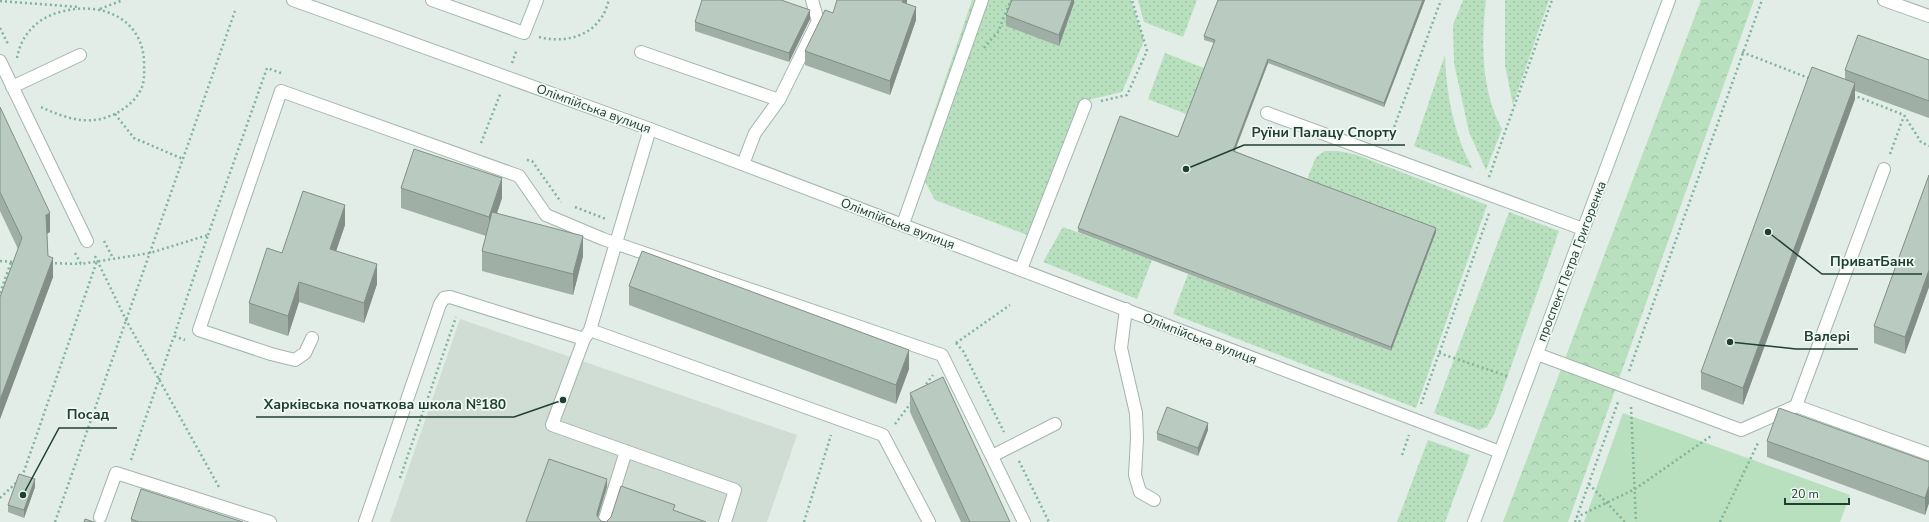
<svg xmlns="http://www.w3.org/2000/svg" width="1929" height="522" font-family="'Nunito Sans',sans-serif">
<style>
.built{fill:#cfddd5}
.grass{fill:url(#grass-dots)}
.forest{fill:url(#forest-crowns)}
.green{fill:#b8e0be}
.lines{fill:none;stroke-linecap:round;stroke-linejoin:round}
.service-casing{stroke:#a3b5ad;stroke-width:14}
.minor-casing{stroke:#a3b5ad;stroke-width:14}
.tertiary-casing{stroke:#a3b5ad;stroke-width:14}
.secondary-casing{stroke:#a1bcb0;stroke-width:14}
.path{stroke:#7fb39c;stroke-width:2.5;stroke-dasharray:2 3;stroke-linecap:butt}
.service{stroke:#fff;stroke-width:12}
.minor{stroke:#fff;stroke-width:12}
.tertiary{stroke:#fff;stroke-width:12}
.secondary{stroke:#fff;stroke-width:12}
.wall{fill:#9fafa6}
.shaded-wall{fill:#828e87}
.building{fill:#b9cbc1;stroke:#828e87}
.labels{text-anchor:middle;stroke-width:3.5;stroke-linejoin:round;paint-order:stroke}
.street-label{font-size:13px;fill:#203f33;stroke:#f2f9f4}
.leader{fill:none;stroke:#203f33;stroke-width:1.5}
.callout-dot{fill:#203f33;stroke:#f2f9f4;stroke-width:1.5}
.callout-label{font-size:14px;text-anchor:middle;font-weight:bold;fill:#203f33;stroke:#f2f9f4;stroke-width:3.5;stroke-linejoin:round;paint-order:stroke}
</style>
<defs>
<pattern id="grass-dots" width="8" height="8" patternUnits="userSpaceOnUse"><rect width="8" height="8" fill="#b8e0be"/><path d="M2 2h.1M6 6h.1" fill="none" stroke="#9ec1a4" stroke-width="1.8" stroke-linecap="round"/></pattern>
<pattern id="forest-crowns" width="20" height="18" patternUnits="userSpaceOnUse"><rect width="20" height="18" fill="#b8e0be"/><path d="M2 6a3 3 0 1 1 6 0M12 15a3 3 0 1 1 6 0" fill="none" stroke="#9ec1a4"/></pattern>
</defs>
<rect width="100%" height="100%" fill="#e1ede6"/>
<path class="built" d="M460,319L797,435L767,522H390Z"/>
<path class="grass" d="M972,0H1131L1144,41L1122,92L1083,101L1030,236L935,200L916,165Z
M1138,0H1197L1183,37L1144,22Z
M1463,0H1486C1481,42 1481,91 1502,129L1486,170L1469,132L1454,63L1453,25Z
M1505,0H1549L1513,105L1505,65Z
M1165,53L1204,68L1186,114L1148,99Z
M1445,55C1446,94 1454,135 1473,169L1414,146Z
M1325,151H1338L1357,155L1487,205L1416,408L1173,314L1188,274L1391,351L1306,182L1316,157Z
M1509,212L1559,231L1495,412L1487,427L1479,430L1434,413Z
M1063,227L1152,260L1137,299L1043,262Z
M1428,440L1470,455L1445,522H1397Z"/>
<path class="forest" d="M1701,0H1754L1568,522H1503Z"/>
<path class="green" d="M1623,413L1850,495L1840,522H1584Z"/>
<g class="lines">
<g class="service-casing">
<path id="service" d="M432,0L524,33L537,0
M641,52L779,100
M0,61L87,241
M12,87L80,55
M1267,113L1583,229
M650,129L590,330L883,435L929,522
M743,164L755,133L779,100L818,21L812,0
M903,224L982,0
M1021,269L1085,105
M1126,309L1121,348L1136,413L1137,438L1135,475L1140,492L1154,500
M588,333L584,339L552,425L735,490L725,522
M312,338L305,353L295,360L271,354L199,330L281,91L519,176L546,215L603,239L942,355L1024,522
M1537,354L1741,430L1796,406L1929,454
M1796,406L1884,169
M992,456L1055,424
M100,517L116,473L270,522
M365,522L440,304L444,298L450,297L584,339
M604,522L626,451"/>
</g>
<g class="minor-casing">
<path id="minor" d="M1884,0L1929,16"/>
</g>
<g class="tertiary-casing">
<path id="tertiary" d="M293,0L650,129L1500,452"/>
</g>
<g class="secondary-casing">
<path id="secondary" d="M1474,522L1669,0"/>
</g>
<path class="path" d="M0,1L79,7
M100,9L123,0
M0,28L9,46
M539,37C561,43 588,38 601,18C605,13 607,6 609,0
M984,48L998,32L1011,0
M1742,52L1811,79
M17,58C21,35 37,18 60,12C98,1 141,16 144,60C144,69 145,79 142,87C135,105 112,119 93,120C76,122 56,114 41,107
M512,63L517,49
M1853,95L1904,115L1921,142L1929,146
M1101,101L1127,95L1147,51L1132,0
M115,114L134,138L183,159
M1389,141L1441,0
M481,143L501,92
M1890,154L1904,116
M527,160L532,161L561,202
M1489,177L1552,0
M575,207L606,219
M208,235L267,68L281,73
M104,241L113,258
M75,253L81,264L150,253L208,235L174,336L185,340
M95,256L126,320L219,487
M0,261L15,262
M50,263L81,264
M0,293L11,262
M956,343L963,351L1004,432
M956,343L1010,305
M1439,353L1510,377
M1629,371L1762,0
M923,388L933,375
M1421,404L1490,211
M1631,407L1636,522
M895,424L911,403
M1402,455L1409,435
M131,460L174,336
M1019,461L1049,522
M22,477L97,261
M400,478L456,317
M1589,484L1625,522
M0,498L17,482
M55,522L235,11
M804,522L831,435
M1575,522L1618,402
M1580,522L1577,517L1635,489L1711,436
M1720,522L1759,441"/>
<use href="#service" class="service"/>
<use href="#minor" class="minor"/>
<use href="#tertiary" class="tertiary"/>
<use href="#secondary" class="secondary"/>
</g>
<path class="wall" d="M907,0L906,3L916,20L890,95L805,65V51L833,13Z
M1074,0V3L1059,46L1006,26V15Z
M1425,0L1384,107L1268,63L1235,151L1436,232L1391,351L1078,232V228L1178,137L1214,43L1204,40V36Z
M810,19L789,62L695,31V22Z
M1929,60V118L1855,91V99L1743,405L1701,389V372L1845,79V70Z
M0,107L50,232L47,234L48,256L53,277L0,419V297L18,249L0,211Z
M1929,175V287L1905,354L1874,343V326Z
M401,188L502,198L497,213L583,256L573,295L482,271V251L486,236L401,208Z
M345,225L336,251L377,284L364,323L299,302L288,336L249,323V303L282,253Z
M629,286L909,369L896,404L629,305Z
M910,393L1010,522H961L910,412Z
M1208,430L1198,456L1157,440V433Z
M1767,441L1929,462V503L1925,515L1767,457Z
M35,487L24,518L8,512V505Z
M131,519L243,522H131Z"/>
<path class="shaded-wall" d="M903,0H907V2L902,15V2Z
M1072,0H1074V3L1059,46V35Z
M1423,0H1425L1384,107V103Z
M916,7V20L890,95V81Z
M810,10V19L789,62V53Z
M1268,59V63L1233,155V151Z
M1855,83V99L1743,405V388Z
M502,178V198L489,237V217Z
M345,205V225L330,269V249Z
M50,213V232L46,234V215Z
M1436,228V232L1391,351V347Z
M583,236V256L573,295V274Z
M53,258V277L0,419V400Z
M377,264V284L364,323V303Z
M1929,270V287L1905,354V337Z
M299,282V302L288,336V316Z
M909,350V369L896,404V385Z
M1208,423V430L1198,456V448Z
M35,479V487L24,518V510Z
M607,479V487L597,520V513Z
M1929,486V503L1925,515V498Z"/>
<path class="building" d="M702,0H781L810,10L789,53L695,22Z
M837,0H903L902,2L916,7L890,81L805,51L825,10L833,13Z
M1012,0H1072L1059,35L1006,15Z
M1218,0H1423L1384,103L1268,59L1233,151L1436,228L1391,347L1078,228L1120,116L1178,137L1215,40L1204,36Z
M1858,35L1929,60V101L1845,70Z
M1812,67L1855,83L1743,388L1701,372Z
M0,107L50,213L46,215L48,256L53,258L0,400V297L22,238L0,192Z
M414,149L502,178L489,217L401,188Z
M1929,175V270L1905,337L1874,326Z
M303,191L345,205L330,249L377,264L364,303L299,282L288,316L249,303L267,248L282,253Z
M492,212L583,236L573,274L482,251Z
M642,251L909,350L896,385L629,286Z
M943,377L1010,522H970L910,393Z
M1167,407L1208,423L1198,448L1157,433Z
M1779,408L1929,462V486L1925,498L1767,441Z
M549,459L607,479L597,513V516L601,521L606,522L611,517L621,486L675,505L673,510L706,522H526Z
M19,474L35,479L24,510L8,505Z
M141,489L243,522H139L131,519Z
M85,519L94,522H84Z"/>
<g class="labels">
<g class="street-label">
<text transform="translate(594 108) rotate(20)" y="5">Олімпійська вулиця</text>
<text transform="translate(898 223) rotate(21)" y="5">Олімпійська вулиця</text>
<text transform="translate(1571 261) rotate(-69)" y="5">проспект Петра Григоренка</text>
<text transform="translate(1200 338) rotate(21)" y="5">Олімпійська вулиця</text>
</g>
</g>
<path class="leader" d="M1186 169L1244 145H1405M1768 232L1822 274H1922M1730 342L1796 349H1858M563 400L514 417H256M23 495L59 428H117"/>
<g class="callout-dot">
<circle cx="1186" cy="169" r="4"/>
<circle cx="1768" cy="232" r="4"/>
<circle cx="1730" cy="342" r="4"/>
<circle cx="563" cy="400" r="4"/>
<circle cx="23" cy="495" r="4"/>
</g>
<g class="callout-label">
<text x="1324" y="137">Руїни Палацу Спорту</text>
<text x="1872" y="266">ПриватБанк</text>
<text x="1827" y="341">Валері</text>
<text x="385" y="409">Харківська початкова школа №180</text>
<text x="88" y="419">Посад</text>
</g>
<path d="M1785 498v6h64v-6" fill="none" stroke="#203f33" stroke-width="2"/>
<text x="1791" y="498" font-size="12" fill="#203f33" stroke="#f2f9f4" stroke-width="3" paint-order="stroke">20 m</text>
</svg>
